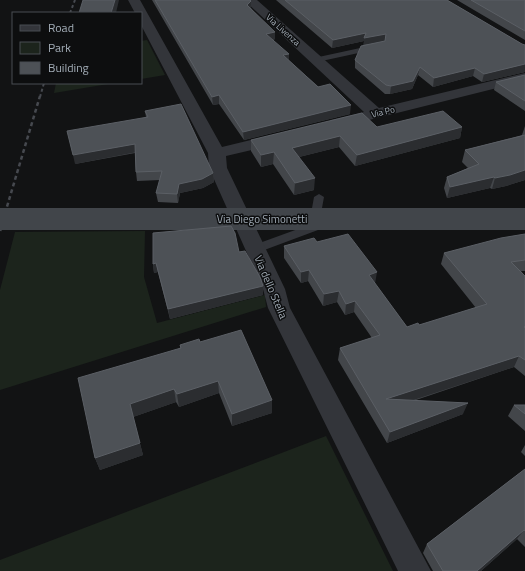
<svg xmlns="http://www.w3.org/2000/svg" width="525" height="571" font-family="'Titillium Web',sans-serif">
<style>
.green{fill:#1c241c}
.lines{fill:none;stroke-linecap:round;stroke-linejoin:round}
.service{fill:#33353a;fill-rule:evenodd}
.minor{fill:#33353a;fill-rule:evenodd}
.rail-far2{stroke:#46494f;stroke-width:2;stroke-dasharray:3 2.5;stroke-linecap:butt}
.rail-far1{stroke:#46494f;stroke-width:2.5;stroke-dasharray:4 3;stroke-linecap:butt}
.rail{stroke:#46494f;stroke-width:3;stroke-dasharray:5 4;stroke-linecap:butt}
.secondary-bridge-far1{stroke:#41454a;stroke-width:18}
.secondary-bridge{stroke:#41454a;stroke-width:22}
.wall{fill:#43464a}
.shaded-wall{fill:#2b2d30}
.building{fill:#4d5156;stroke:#5b5f65}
.labels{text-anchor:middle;stroke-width:3;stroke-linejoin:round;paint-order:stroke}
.far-street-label{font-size:9px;fill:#a2acb6;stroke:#0d0e0f}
.street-label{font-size:11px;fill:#a2acb6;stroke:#0d0e0f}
</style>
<rect width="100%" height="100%" fill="#121314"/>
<path class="green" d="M147,40L165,75L141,79V41Z
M56,83H114L54,93Z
M145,231L144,277L157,323L265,295L266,307L0,390V290L15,232Z
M326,436L393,571H0V560Z"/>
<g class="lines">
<path class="service" d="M374,45H377V49L317,62L313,60L314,58Z
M319,194L324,197L318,230L259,252H251L249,249L251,246L309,225L314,197Z"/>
<path class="minor" d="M128,0H140L222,147L280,133L286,134L288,138L286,142L226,156L227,168L285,289L290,308L431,571H398L268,308L263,289L209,168L208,153L141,25V13H135Z
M244,0H257L379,108L525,73V81L337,128L331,126L329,123L331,120L364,112Z"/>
<path class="rail-far2" d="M70,13L75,0
M40,97L44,83"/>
<path class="rail-far1" d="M3,220L40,96"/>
<path class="rail" d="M0,231L3,219"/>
<path class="secondary-bridge-far1" d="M0,219H525"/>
<path class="secondary-bridge" d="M0,219H525"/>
</g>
<path class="wall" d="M152,0H250L251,1V8L275,39L273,40L289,61L350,114L244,140L219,104L213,105Z
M276,0H447L522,44L525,45V72L482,82L473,76L433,87L418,75L412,89L390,94H385L355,68V60L364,45V41L332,48Z
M457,0H525V40Z
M525,75V111L494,90L496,82Z
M145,111L213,173L214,182L203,188L180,193L178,203L158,202L156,193L160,180L137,181L136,172L135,153L75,164L146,117Z
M525,126V180L506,186L492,189L490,188L447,198L444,188L447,177L468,168L462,162L465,150L523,135H522Z
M377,127H462L460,138L355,166L339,147L299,157L314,190L294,195L273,164L261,167L251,151V140Z
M525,234V271H521L525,276V376L514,367L413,401L463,414L387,443L338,360L340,348L372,338L354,312L345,315L337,302L323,306L308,281L301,283L284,258V246L317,242L375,284L407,327L419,325L476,308L441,264L444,253Z
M239,252L263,295L170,319L158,272L154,273L153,264Z
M200,342L272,413L232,426L219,393L179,407L176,402L133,417L143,455L100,470L95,458L180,348V345Z
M514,405H525V431L508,416Z
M525,445V456L521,452Z
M525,469V547L517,539L481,571H433L423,553L427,544Z"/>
<path class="shaded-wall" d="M115,0H119L116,13H111Z
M251,1V9L247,5Z
M275,32V39L266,41V34Z
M366,33L386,34L385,42L363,45L364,41L332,48L333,40Z
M289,54V62L283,55Z
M525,64V72L482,82L484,74Z
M420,67L418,75L412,89L390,94L391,86Z
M475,68L473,76L433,87L434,78Z
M219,95V104L213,105L212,97Z
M351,105L350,114L244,140L243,132Z
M462,127L460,138L355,166L357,155Z
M340,136L339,147L291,159L292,148Z
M135,144L137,152L75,164L73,155Z
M274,152L273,164L261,167V155Z
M525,170V180L506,186L492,189L495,178Z
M213,173L214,182L203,188L180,193L178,203L177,194L179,184Z
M494,177L490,188L447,198L450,187Z
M315,178L314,190L294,195L295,183Z
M156,263L158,272L154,273L153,264Z
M309,270L308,281L301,283V272Z
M377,272L375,284L369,275Z
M263,286V295L170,319L168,309Z
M339,291L337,302L323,306L324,294Z
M355,301L354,312L345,315L346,304Z
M519,356L514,367L383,410L386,399Z
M218,381L219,393L179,407L177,394Z
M174,389L176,402L133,417L143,455L100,470L95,458L130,404Z
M272,400V413L232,426V414Z
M468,403L463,414L387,443L390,432Z
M524,530L517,539L481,571H477Z"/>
<path class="building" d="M83,0H115L111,13H79Z
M155,0H250L251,1L247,5L275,32L266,34L289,54L283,55L318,87L330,84L351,105L243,132L219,95L212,97Z
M285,0H447L522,44L525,45V64L484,74L475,68L434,78L420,67L413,81L391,86L386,85L355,60L361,46L385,41L386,34L364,38L366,33L333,40Z
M471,0H525V31Z
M525,75V101L496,82Z
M181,104L213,173L202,179L179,184L177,194L156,193L162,171L136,172L135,144L73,155L67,131L148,117L145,111Z
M443,111L462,127L357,155L340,136L292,148L315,178L295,183L274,152L261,155L251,140L362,113L377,127Z
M525,135V170L510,175L495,178L494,177L450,187L447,177L479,164L465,150Z
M231,226L235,233L239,252L245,251L260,277L263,286L168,309L156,263L153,264V233Z
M348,234L377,272L369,275L407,327L418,323L419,325L487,304L444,253L501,238L525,234V260L511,262L525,276V326L524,327L525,328V360L519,356L386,399L468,403L390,432L340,348L380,335L355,301L346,304L339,291L324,294L309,270L301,272L284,246L314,238L317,242Z
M241,330L272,400L232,414L218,381L177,394L174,389L130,404L140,443L95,458L78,378L181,348L180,345L199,339L200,342Z
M514,405H525V414Z
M525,469V531L524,530L477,571H443L427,544Z"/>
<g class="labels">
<g class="far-street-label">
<text transform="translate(283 30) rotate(42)" y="3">Via Livenza</text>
<text transform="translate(383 112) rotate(-14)" y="3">Via Po</text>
</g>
<g class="street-label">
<text x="262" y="223">Via Diego Simonetti</text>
<text transform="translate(271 287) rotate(67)" y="4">Via dello Stella</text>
</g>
</g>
<rect x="12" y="12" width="130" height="72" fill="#0d0e0f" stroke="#494d52"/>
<rect x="20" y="25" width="20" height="6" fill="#33353a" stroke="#494d52"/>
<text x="48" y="32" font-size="12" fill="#a2acb6">Road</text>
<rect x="20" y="42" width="20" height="12" fill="#1c241c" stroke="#494d52"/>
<text x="48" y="52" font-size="12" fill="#a2acb6">Park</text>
<rect x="20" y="62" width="20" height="12" fill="#4d5156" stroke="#494d52"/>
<text x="48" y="72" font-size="12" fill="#a2acb6">Building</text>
</svg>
